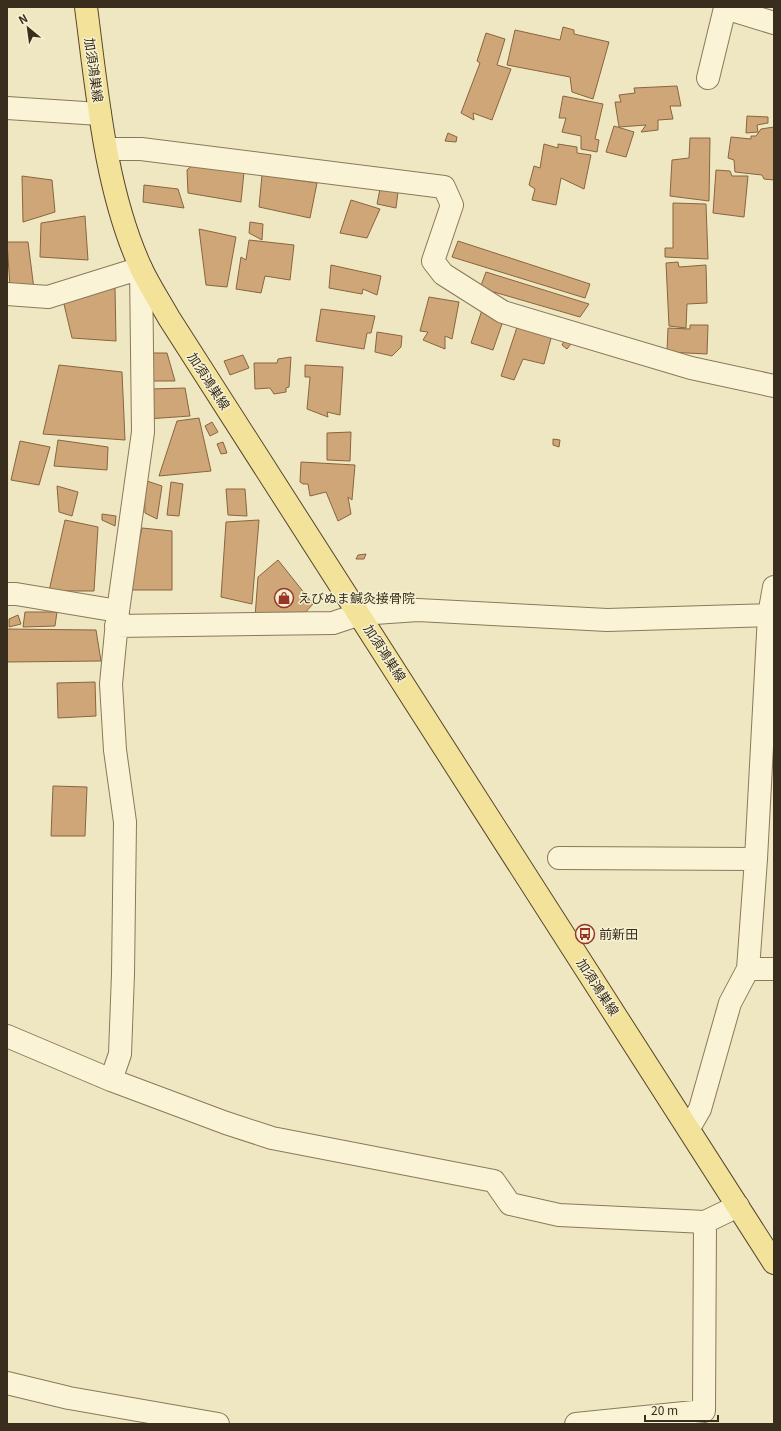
<svg xmlns="http://www.w3.org/2000/svg" width="781" height="1431" font-family="Georgia,'Noto Sans JP',serif">
<style>
.building{fill:#cea677;stroke:#89653e}
.lines{fill:none;stroke-linecap:round;stroke-linejoin:round}
.minor-casing{stroke:#8a7959;stroke-width:24}
.major-casing{stroke:#57462d;stroke-width:24}
.minor{stroke:#faf3d6;stroke-width:22}
.major{stroke:#f3e299;stroke-width:22}
.labels{text-anchor:middle;stroke-width:3;stroke-linejoin:round;paint-order:stroke}
.street-label{font-size:13px;fill:#392e1d;stroke:#f6f0d2}
.poi-label{font-size:13px;fill:#392e1d;stroke:#f6f0d2;text-anchor:start}
</style>
<rect width="100%" height="100%" fill="#efe7c2"/>
<path class="building" d="M563,27L574,30V34L609,42L593,99L572,92L570,77L507,65L515,30L560,40Z
M486,33L505,39L497,65L511,69L492,120L473,113L474,120L461,113L480,63L477,61Z
M677,86L681,106H670L673,119L658,120V130L641,132L646,125L619,127L615,102H621L619,95L635,93L634,88Z
M563,96L603,104L595,139L599,140L597,152L581,149V136L562,132L566,118H559Z
M747,116L768,117V123L757,125L758,132L746,133Z
M614,126L634,132L626,157L606,152Z
M774,127V180L764,179L762,175L735,172L734,160L728,158L731,137L751,139V136H756L761,129Z
M448,133L457,137L456,142L445,141Z
M690,138H710L709,201L670,196L672,160L689,158Z
M544,144L558,148V144L577,147V153L591,155L584,189L561,178L556,205L532,200L535,189L529,185L534,166L540,168Z
M195,163L244,172L241,202L188,193L187,170Z
M716,170L730,171L732,176H748L744,217L713,213Z
M262,175L317,183L310,218L259,207Z
M22,176L52,180L55,212L23,222Z
M144,185L178,189L184,208L143,202Z
M380,189L398,192L396,208L377,204Z
M351,200L380,209L367,238L340,233Z
M673,203L706,204L708,259L665,257V248H673Z
M85,216L88,260L40,257L41,223Z
M250,222L263,224L262,240L249,233Z
M199,229L236,237L227,287L206,285Z
M249,240L294,245L290,280L265,276L261,293L236,289L241,257L246,260Z
M458,241L590,284L585,298L452,257Z
M7,242H28L34,289L10,287Z
M678,262L679,267L706,265L707,303L687,304L686,328L669,326L666,263Z
M331,265L381,276L377,295L363,289L362,294L329,288Z
M486,272L589,304L580,317L480,288Z
M115,288L116,341L72,338L63,300Z
M429,297L459,302L452,339L445,336V349L423,340L428,332L420,331Z
M321,309L375,316L371,333H367L364,349L316,341Z
M482,310L504,318L493,350L471,343Z
M519,321L553,331L544,364L523,359L514,380L501,376Z
M690,325H708L707,354L667,352L668,328L690,329Z
M377,332L402,336L401,347L392,356L375,352Z
M567,336L574,340L567,349L562,345Z
M146,353H167L175,381H149Z
M243,355L249,368L230,375L224,361Z
M291,357L289,387L286,388V392L274,394L270,388L255,389L254,363H277L278,359Z
M59,365L122,372L125,440L43,434Z
M305,365L343,367L340,415L327,412L328,417L307,409L310,377H305Z
M185,388L190,416L147,419L150,389Z
M199,418L211,471L159,476L177,421Z
M212,422L218,432L210,436L205,426Z
M351,432L350,461L327,460V433Z
M553,439L560,440L559,447L553,445Z
M58,440L108,447L107,470L54,466Z
M20,441L50,447L39,485L11,480Z
M223,442L227,453L221,454L217,444Z
M301,462L355,465L352,500L348,497L351,514L338,521L326,492L310,496L308,484H303L300,482Z
M144,480L162,486L157,519L145,513Z
M171,482L183,484L179,516L167,515Z
M57,486L78,492L72,516L59,512Z
M226,489H245L247,516L228,515Z
M102,514L116,516L115,526L102,520Z
M65,520L98,527L94,591H49Z
M259,520L252,604L221,597L226,522Z
M142,528L172,531V590H128Z
M366,554L364,559H356L358,555Z
M278,560L313,604L301,617H255L258,577Z
M25,612H57L55,626L23,627Z
M18,615L21,624L9,627V619Z
M7,629L96,630L101,661L7,662Z
M95,682L96,716L58,718L57,683Z
M53,786L87,787L85,836H51Z"/>
<g class="lines">
<g class="minor-casing">
<path id="minor" d="M708,78L725,8L774,23
M7,108L100,114
M107,149H141L444,187L452,205L433,261L443,274L503,312L691,368L774,386
M7,294L48,297L141,268L143,432L118,611L111,684L115,750L125,822L123,974L120,1054L111,1080
M7,594H16L118,611
M116,626L333,623L360,614L418,610L607,620L769,615L774,617
M559,858L756,859
M748,969H774
M7,1036L111,1080L226,1123L272,1138L494,1181L510,1204L559,1215L705,1222L738,1206
M689,1128L700,1109L730,1003L748,969L756,859L769,615L774,587
M7,1383L69,1398L218,1424
M576,1424L704,1411L705,1222"/>
</g>
<g class="major-casing">
<path id="major" d="M86,7C97,91 105,190 141,268C149,285 160,302 169,318L774,1263"/>
</g>
<use href="#minor" class="minor"/>
<use href="#major" class="major"/>
</g>
<defs>
<g id="shop-ring" transform="scale(1)"><circle r="9.5" fill="#f6f0d2" stroke="#9a3427" stroke-width="1.5"/><path d="M-5-2.5h2.3a2.7 3.5 0 0 1 5.4 0H5L5.5 6h-11ZM-1.5-2.5h3a1.5 2.3 0 0 0-3 0Z" fill="#9a3427"/></g>
<g id="bus-ring" transform="scale(1)"><circle r="9.5" fill="#f6f0d2" stroke="#9a3427" stroke-width="1.5"/><path d="M-5-6H5V4H4V6H2V4H-2V6H-4V4H-5ZM-3.5-4V0h7V-4ZM-3.5 1.2v1.5H-2V1.2ZM2 1.2v1.5H3.5V1.2Z" fill="#9a3427"/></g>
</defs>
<g fill-rule="evenodd">
<use href="#shop-ring" x="284" y="598"/>
<use href="#bus-ring" x="585" y="934"/>
</g>
<g class="labels">
<g class="street-label">
<text transform="translate(94 70) rotate(82)" y="5">加須鴻巣線</text>
<text transform="translate(209 381) rotate(57)" y="5">加須鴻巣線</text>
<text transform="translate(385 653) rotate(57)" y="5">加須鴻巣線</text>
<text transform="translate(598 987) rotate(57)" y="5">加須鴻巣線</text>
</g>
<g class="poi-label">
<text x="298" y="603">えびぬま鍼灸接骨院</text>
<text x="599" y="939">前新田</text>
</g>
</g>
<rect width="781" height="1431" fill="none" stroke="#392e1d" stroke-width="16"/>
<g transform="translate(28 28) rotate(331)" stroke="#f6f0d2" stroke-width="3" paint-order="stroke">
<path d="M0-3L7 15L0 10L-7 15Z" fill="#392e1d"/>
<text y="-6" font-size="11" font-weight="bold" text-anchor="middle" fill="#392e1d">N</text>
</g>
<path d="M645 1415v6h73v-6" fill="none" stroke="#392e1d" stroke-width="2"/>
<text x="651" y="1415" font-size="12" fill="#392e1d" stroke="#f6f0d2" stroke-width="3" paint-order="stroke">20 m</text>
</svg>
